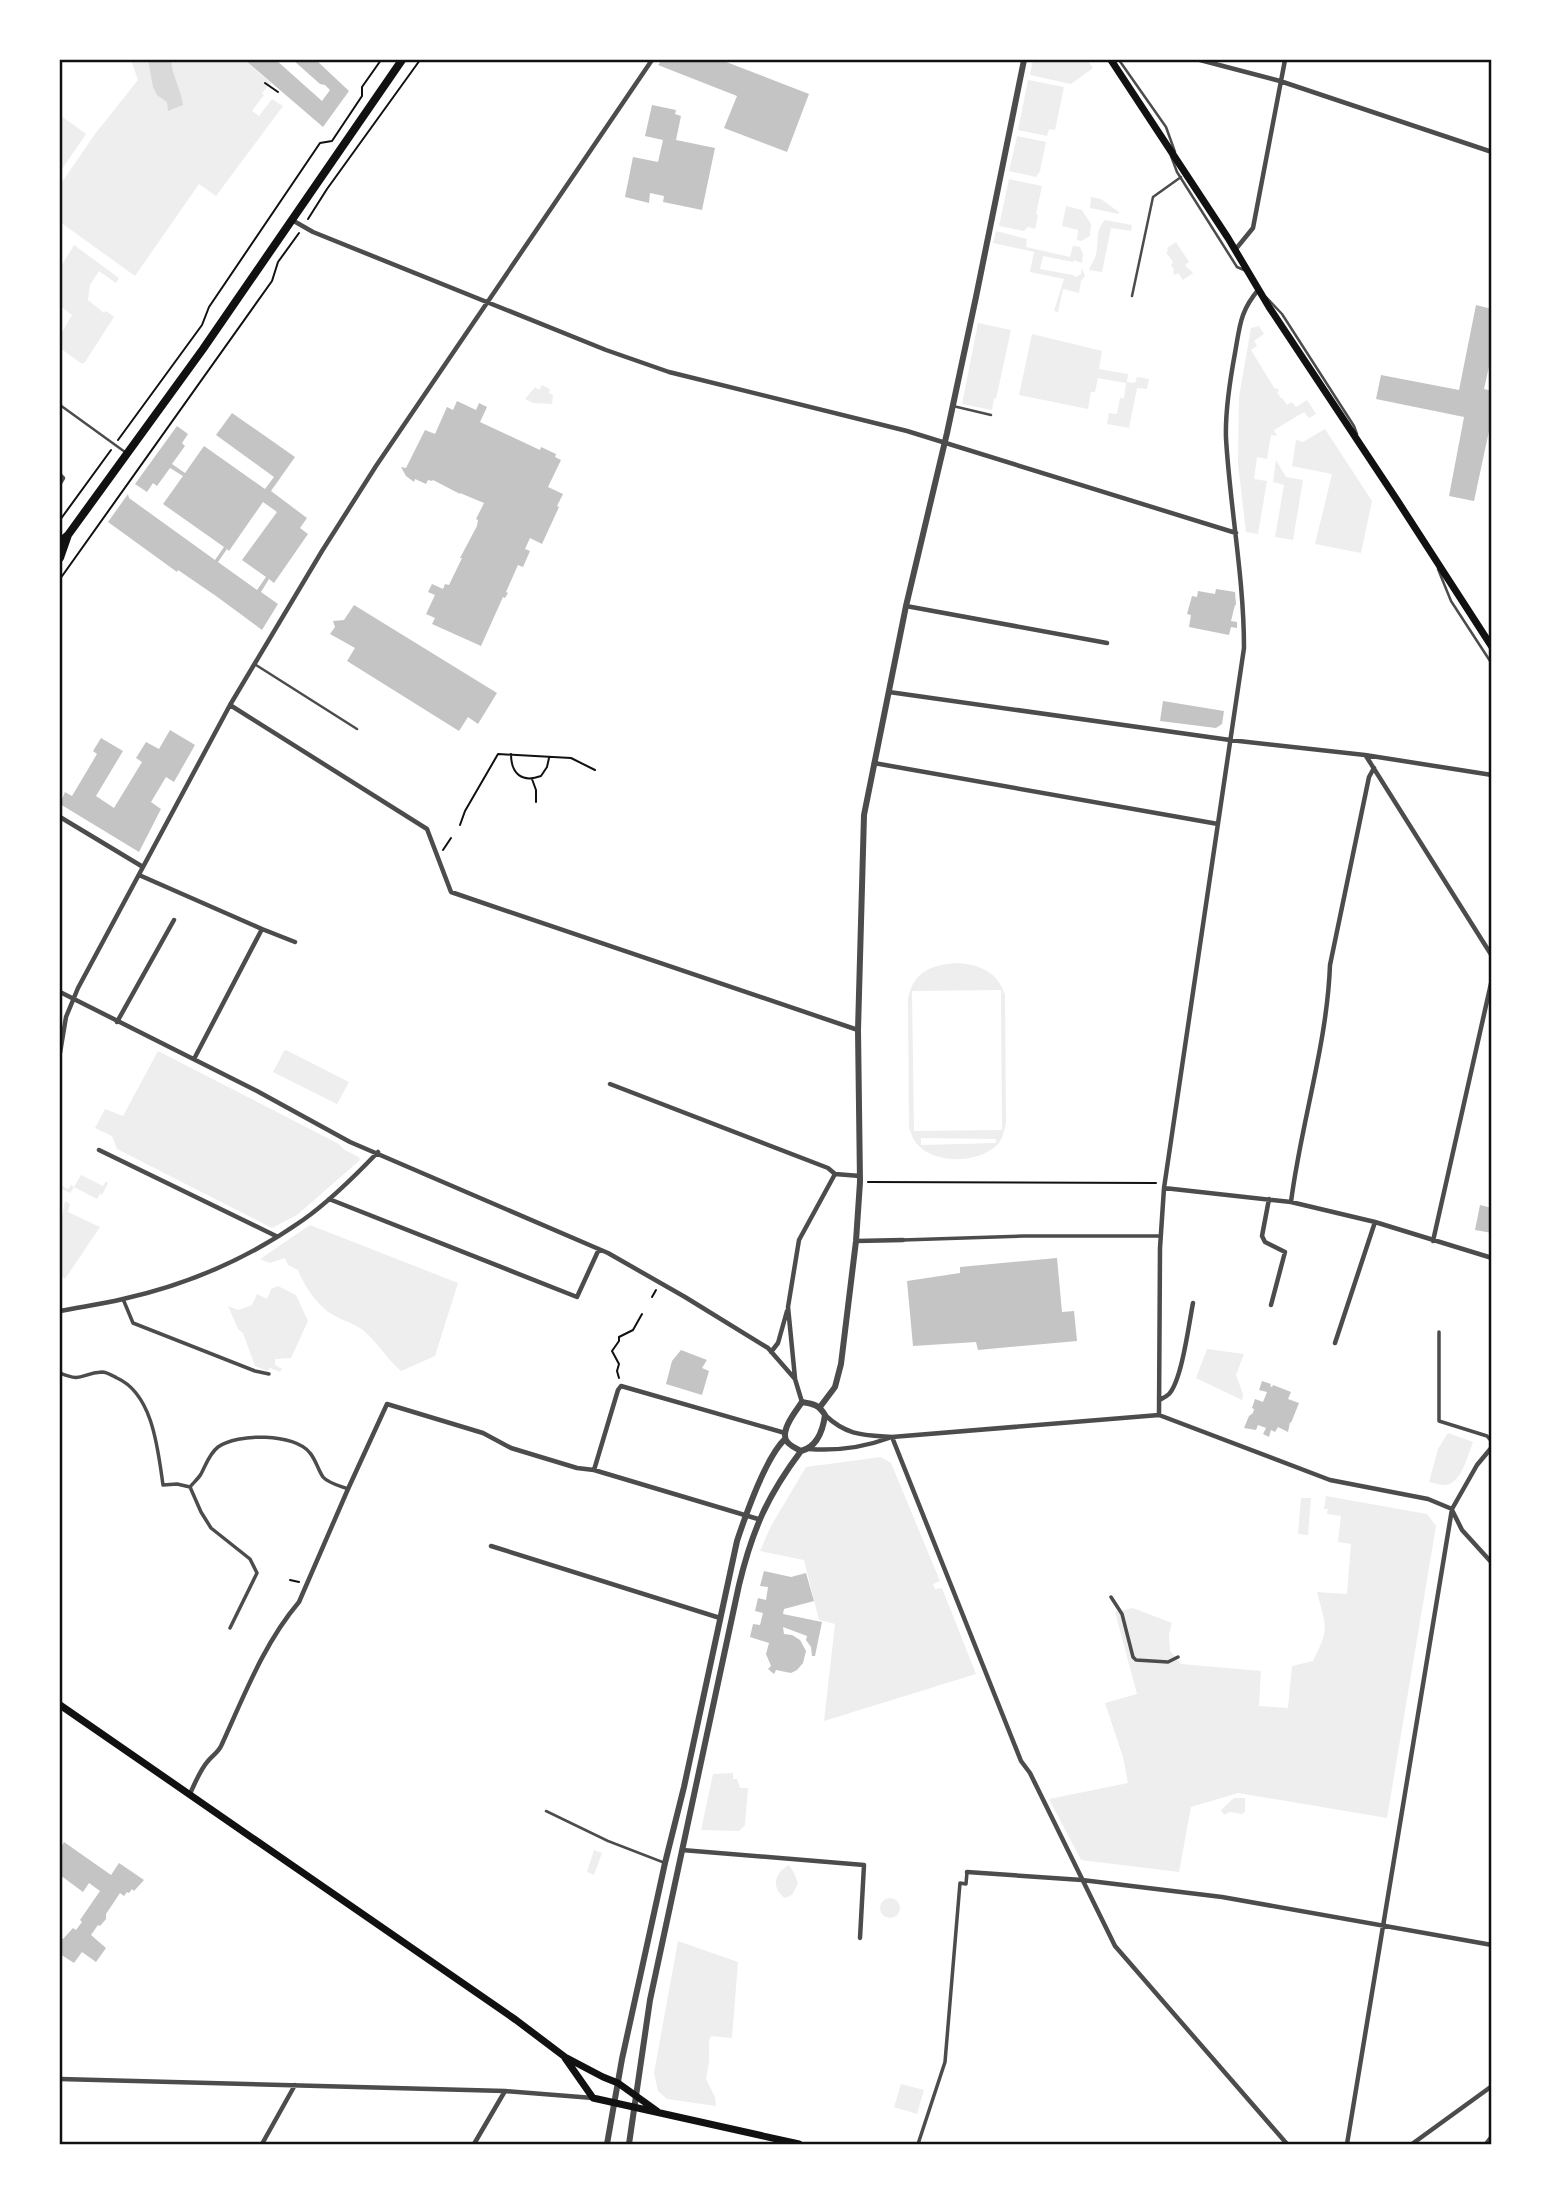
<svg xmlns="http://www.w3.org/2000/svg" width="1551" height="2204" font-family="'Noto Serif',serif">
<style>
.green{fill:#eee;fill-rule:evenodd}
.water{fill:#d9d9d9}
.building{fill:#c4c4c4;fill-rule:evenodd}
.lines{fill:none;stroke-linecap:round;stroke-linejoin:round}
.path{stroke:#111;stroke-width:2}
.service{stroke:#4c4c4c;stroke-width:2.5}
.pedestrian{stroke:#4c4c4c;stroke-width:3.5}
.minor{stroke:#4c4c4c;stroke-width:4.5}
.tertiary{stroke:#4c4c4c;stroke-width:6}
.secondary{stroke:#111;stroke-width:7}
.primary{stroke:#111;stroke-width:8}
.neatline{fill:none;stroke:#111;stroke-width:2.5}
</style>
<rect width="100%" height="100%" fill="#fff"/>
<path class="green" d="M131,60H244L271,83L262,93L264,95L252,111L259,116L272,99L283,106L216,196L199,184L135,276L60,222V185L95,134L138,80Z
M1033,60H1087L1093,68L1071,84L1030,75Z
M1028,80L1064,87L1055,130L1049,129L1047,136L1018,130Z
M60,115L86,134L60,172Z
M1017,136L1046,142L1040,171L1036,177L1009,171Z
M1009,179L1042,186L1036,214L1038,215L1035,229L1028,227L1024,231L999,226Z
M1091,197L1101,199L1119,212V214L1090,208Z
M1066,206L1082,210L1091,224L1090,236L1081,241L1077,240L1078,230L1062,226Z
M1105,220L1132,225L1131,231L1111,228L1102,272L1089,270C1091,264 1095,260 1096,254C1099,242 1095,230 1105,220Z
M996,231L1027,239L1026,247L1070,257L1073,246L1080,247L1083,254L1082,263L1074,260L1073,262L1043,256L1040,269L1073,275L1076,277L1081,274L1082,268L1085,276L1081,281L1079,293L1063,289L1058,312L1054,311L1064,279L1030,272L1034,252L993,243Z
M1176,242L1189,262L1185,265L1193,273L1183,280L1178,273L1175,275L1173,272L1174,270L1171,265L1173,262L1166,252L1168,251L1167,248Z
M74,245L119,278L116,283L99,271L90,285L88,300L104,313L106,311L114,317L85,362L82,364L60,348L61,334L72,315L60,306V268Z
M978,323L1011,330L996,399L994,398L992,410L962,404Z
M1259,326L1264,334L1254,341L1257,346L1251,350L1275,389L1277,388L1279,391L1277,393L1281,398H1282L1287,405L1292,402L1296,407L1307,400L1316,414L1309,418L1304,412L1274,430L1277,436L1271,435L1267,459L1257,457L1254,479L1267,481L1258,534L1246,532L1238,464L1239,397L1251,328Z
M1032,334L1102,351L1099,369L1128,374L1127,382L1135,383L1137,377L1149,379L1147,389L1137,388L1129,428L1107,424L1109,413L1117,414L1120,398H1124L1126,383L1098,378L1095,392H1091L1088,409L1019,395Z
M542,385L550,389L549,393L553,395L552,404L533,403L525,399L535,387L539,390Z
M1325,429L1372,501L1361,553L1315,544L1332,474L1292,466L1296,440L1303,442Z
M1276,460L1286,477L1303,480L1293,540L1275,537L1284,485L1273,482Z
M959,963C980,965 998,972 1005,995L1006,1123C1004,1131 1003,1138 998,1144C979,1164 934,1165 916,1143C913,1139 911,1133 909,1128L908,999C913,971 933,964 959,963ZM1001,990L1002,1130L914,1131L912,991ZM921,1138L996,1139V1143L921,1145Z
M286,1050L349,1082L337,1104L273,1072L284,1051Z
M158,1051L339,1144L343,1149L359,1157L360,1160L297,1215L272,1228L117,1149L112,1136L95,1128L105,1109L123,1116Z
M81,1175L103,1186L106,1181L108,1183L102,1195L100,1194L97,1199L74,1187L70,1193L60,1188V1185L68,1189L71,1185L74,1187Z
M65,1201L70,1204L68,1212L100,1227L65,1279L60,1275V1229Z
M310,1225L458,1283L435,1356L401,1371C387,1359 378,1343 364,1331C356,1324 344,1321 335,1316C319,1308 304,1286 298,1270L288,1265L285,1258L270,1263L260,1259Z
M278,1286L296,1295L308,1321L291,1358L275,1359V1365L282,1369L280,1372L270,1368L267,1371L255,1366L243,1333L238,1329L228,1306L238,1310L252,1305L257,1294L267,1299L271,1289Z
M1207,1349L1244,1354L1236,1375L1243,1394L1242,1400L1196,1378Z
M1448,1433L1473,1442C1468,1454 1462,1483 1446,1485C1441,1485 1434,1483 1429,1482L1438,1449Z
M881,1457L891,1463L940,1581L933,1584L935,1589L942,1588L976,1674L824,1721L835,1624L819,1620L804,1560L760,1551L771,1526L806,1467Z
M1326,1496L1427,1514L1436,1526L1387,1818L1238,1793L1191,1807L1179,1872L1081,1860L1049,1799L1128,1783L1123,1757L1105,1703L1137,1694L1115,1612L1133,1608L1172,1623L1169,1634L1170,1651L1181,1664L1261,1671L1259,1706L1288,1708L1292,1666L1313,1661C1330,1627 1326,1628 1317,1592L1347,1594L1351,1544L1338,1542L1341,1516L1327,1514L1328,1509H1324Z
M1301,1498H1311L1308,1535L1298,1534Z
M733,1773V1779H737L740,1788H748L745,1825L739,1831L701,1830L713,1774Z
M1234,1798H1245V1812L1242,1814L1230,1812L1224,1815L1221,1810Z
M594,1850L602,1853L594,1875L587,1872Z
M789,1865L794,1873L798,1883L792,1895L785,1898C771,1888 774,1873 789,1865Z
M880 1908a10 10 0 1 1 20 0a10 10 0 1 1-20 0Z
M678,1941L738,1962L732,2038L711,2036L709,2042V2062L706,2079L715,2097L716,2106L667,2099L658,2091L654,2073Z
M901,2084L924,2090L917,2114L894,2107Z"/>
<path class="water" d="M148,60H171C172,76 181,89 183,105L168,111L167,102L157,95L153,87Z"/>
<path class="building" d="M248,60H276L322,101L330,90L325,85L320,84L293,60H316L349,91L323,127L246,61Z
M662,60H721L809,94L787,152L724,128L737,96L658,65Z
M652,105L676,110L675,114L681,116L676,140L715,148L702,210L663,202L664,196L650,193L649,203L625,197L633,157L658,162L663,140L645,136Z
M1476,305L1492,309V353L1484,389L1492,391V417L1474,501L1449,496L1464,417L1376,399L1381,375L1459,390Z
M457,401L476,410L479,403L487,407L480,422L540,450L541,447L556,454L555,457L561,460L548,487L563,494L557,506L559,507L542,544L530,538L525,549L530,551L523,567L518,565L506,592L508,593L505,598L503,597L481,646L432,624L435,618L426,614L435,595L428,592L432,584L443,589L445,584L449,585L462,558H460L477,526L478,520L476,519L484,503L460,493V494L433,480L432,481L428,480L426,484L415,479L414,482L406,476L401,467L406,468L425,430L435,434L447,407L453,410Z
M232,413L295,457L271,491L307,518L300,528L308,534L274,583L269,579L261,592L278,604L262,630L216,596L178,570L177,572L108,522L128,494L129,498L215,560L224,547L163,504L183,476L170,468L157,486L153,483L147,492L135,484L177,426L188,434L182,443L185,446L172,464L185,473L204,446L265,489L274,477L216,435ZM263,502L277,512L242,560L266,577L257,590L218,562L227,549L229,551Z
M1216,589L1235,592L1236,605H1235L1231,621L1237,622V628L1231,627L1229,635L1189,627L1191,615L1187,614L1192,596L1197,597L1198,591L1215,594Z
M354,605L497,693L478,724L468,717L459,731L347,661L355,648L330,634L335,627L333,621L344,620Z
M1163,701L1224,711L1222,724L1216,728L1160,721Z
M170,730L195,745L174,782L166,777L151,802L161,809L139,852L60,804L65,792L72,796L97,754L93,751L101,738L123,751L96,796L114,808L142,762L136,758L146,742L159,749Z
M1480,1205L1492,1208V1233L1475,1230Z
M1057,1258L1062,1312L1074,1311L1077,1341L978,1350L976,1342L913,1346L907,1281L960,1273V1267Z
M681,1350L707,1360L702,1368L709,1371L702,1395L666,1384L672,1361Z
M1262,1381L1271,1384L1270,1386L1272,1387L1273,1385L1291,1392L1288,1399L1299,1403L1291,1423L1290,1422L1288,1432L1278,1427L1275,1432L1271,1430L1269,1437L1263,1434L1266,1428L1258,1425L1256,1430L1244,1428L1249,1416L1253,1413L1254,1409L1252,1408L1255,1399L1263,1402L1267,1392L1259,1390Z
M764,1571L791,1577L806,1573L814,1601L784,1609L783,1614L822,1622L815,1656H812L811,1647L806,1640L807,1636L783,1627L784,1634L792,1635L800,1640L806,1651L803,1663L797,1670L791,1673L776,1670L774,1674L768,1669L771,1666L766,1654L769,1643L750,1637L753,1624L760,1625L763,1613L755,1611L758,1598L766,1600L768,1587L760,1586Z
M64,1842L111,1875L119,1863L144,1880L134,1891L132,1889L129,1893L127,1892L124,1896L120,1893L106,1914V1919L100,1926L98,1925L91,1935L106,1948L96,1962L82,1952L74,1963L60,1954V1936L63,1939L73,1928L76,1930L82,1922L80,1920L100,1891L89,1883L83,1892L60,1875V1849Z"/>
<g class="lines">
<path class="path" d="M265,83L278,92
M308,219L327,189L420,60
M118,440L202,325L209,307L320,143L332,141L362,96V87L381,60
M60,520L111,450
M60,579L272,281L278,262L299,233
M511,754C511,774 522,783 541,776L547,767L549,758
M532,779L536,790V802
M460,825L465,811L498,754L571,758L595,770
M443,850L451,838
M868,1182L1156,1183
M652,1297L656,1290
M619,1378L617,1371L619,1364L612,1351L619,1341V1337L633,1330L642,1314
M290,1580L299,1582"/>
<path class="service" d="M1119,60L1166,127L1175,152
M1171,156L1177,172L1237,267L1244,270
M1132,296L1153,197L1181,177
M1266,297L1282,314L1354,426L1357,434
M60,405L125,452
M953,406L991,415
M1438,569L1451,601L1492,664
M256,665L357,729
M546,1811L608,1841L665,1863"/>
<path class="pedestrian" d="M903,1240L1023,1236H1160
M123,1299L133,1323L255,1371L269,1374
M1439,1332V1421L1487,1436L1492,1442
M60,1373C83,1383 81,1373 102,1372C107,1372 113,1376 117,1378C153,1394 158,1450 163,1485L177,1484L190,1487C193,1483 198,1479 201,1474C206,1465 209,1454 218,1447C237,1433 295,1433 310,1453C316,1460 318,1470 323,1477C328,1483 340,1486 348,1489
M190,1487L201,1512L211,1528L250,1559L257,1573L230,1628
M1111,1597L1122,1614L1133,1657L1136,1660L1168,1662L1178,1657
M918,2144L945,2062L960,1883L966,1884L967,1872"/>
<path class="minor" d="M1200,60L1280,81L1492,152
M292,220L313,232L606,350L669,372L907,431L1236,533
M1235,250L1253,228L1285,60
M60,475L63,478L60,483
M906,606L1107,643
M889,692L1230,740L1365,755L1492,775
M230,705L427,829L451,892L858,1030
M1366,756L1492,956
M874,763L1218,824
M60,817L143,867
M139,875L262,929L194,1059
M262,929L295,942
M60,992L257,1091L350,1142L608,1253L685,1297L768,1348L795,1379L802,1402
M117,1022L174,920
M60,1053L66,1017L78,988L230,705L322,551L376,466L652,60
M610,1084L828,1168L835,1174
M99,1150L276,1236
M835,1174L860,1176
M1164,1188L1291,1202L1375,1222L1492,1258
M329,1199L577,1297L599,1249
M1269,1199L1262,1236L1265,1242L1285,1252L1271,1305
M1291,1202C1301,1123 1327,1045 1330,965L1369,777L1374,768
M856,1241L903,1240
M1433,1241L1492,979
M60,1311C80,1307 102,1304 123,1299C186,1285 249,1258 303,1220C330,1201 355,1176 378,1152
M1335,1343L1375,1222
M771,1352L778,1343L787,1311
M795,1378L788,1307L799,1240L835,1174
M1159,1400C1163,1398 1166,1397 1169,1394C1182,1380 1189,1323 1193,1303
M825,1415C847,1436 864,1435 892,1437L1159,1415L1330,1480L1428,1499L1452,1509
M1159,1415L1160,1248L1164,1188L1244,648C1244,577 1230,508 1226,438C1225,410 1230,380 1235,353C1240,325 1240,311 1259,289
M892,1437L1021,1761L1030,1773L1115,1946L1287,2144
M809,1449C837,1451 862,1448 889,1438
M594,1470L618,1390L621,1386L785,1433
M1452,1510L1462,1530L1492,1563
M491,1546L720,1618
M190,1794C195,1783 200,1770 208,1761C213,1755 219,1752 222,1744C244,1696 264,1643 299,1602L348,1489L387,1404L483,1433L511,1448L577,1468L594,1470L758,1519
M682,1850L864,1865L860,1938
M967,1872L1082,1880L1222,1897L1492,1945
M60,2079L505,2091L593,2098
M262,2144L295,2085
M474,2144L505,2091
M1347,2144L1452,1509L1477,1465L1492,1447
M1412,2144L1492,2086
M1486,2144L1492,2136"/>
<path class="tertiary" d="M802,1402C814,1404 819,1405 825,1415C823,1430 817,1447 801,1451C796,1448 789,1446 786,1440C781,1429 796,1411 802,1402Z
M820,1407L835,1387L841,1364L856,1241L860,1182L858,1030L864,815L906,606L947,433L976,297L1024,60
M607,2144L622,2059L665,1863L684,1787L737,1541C746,1514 765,1458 785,1439
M629,2144L650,2000L739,1585C752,1531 767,1496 801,1451"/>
<path class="secondary" d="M1111,60L1228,238L1269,307L1397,500L1492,647
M60,1705L516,2020L565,2057L603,2077L618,2083L657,2111
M565,2058L593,2098L799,2144"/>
<path class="primary" d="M60,542L68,535L203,349L402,60
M60,558L68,535"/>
</g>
<rect width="1551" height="2204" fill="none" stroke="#ffffff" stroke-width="122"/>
<rect x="61" y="61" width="1429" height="2082" class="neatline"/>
</svg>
